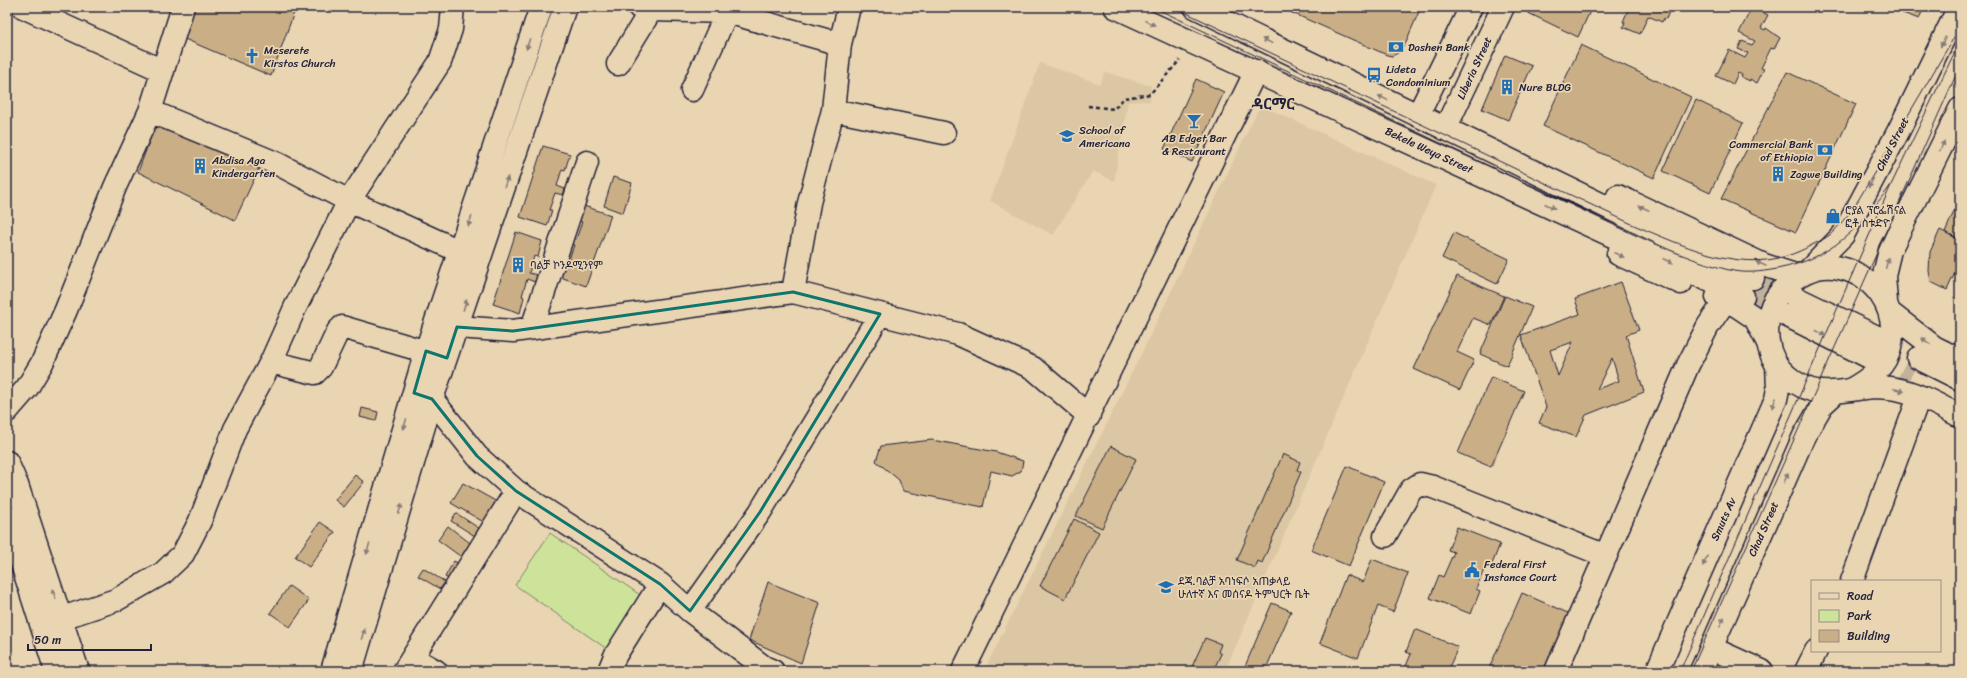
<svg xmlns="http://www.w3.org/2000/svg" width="1967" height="678" font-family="Sriracha,'Noto Sans Ethiopic',sans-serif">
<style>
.built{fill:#dcc7a4}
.green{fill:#cde399;stroke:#78826a}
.building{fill:#caaf86;stroke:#22223b;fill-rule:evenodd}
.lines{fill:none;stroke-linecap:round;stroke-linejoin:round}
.major-tunnel{stroke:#c2b19b;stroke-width:22;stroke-dasharray:22 11;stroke-linecap:butt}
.minor-casing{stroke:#22223b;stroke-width:25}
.major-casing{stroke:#22223b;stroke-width:25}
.path{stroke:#22223b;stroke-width:2.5;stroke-dasharray:4 3;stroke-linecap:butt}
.minor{stroke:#ead5b3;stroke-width:22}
.major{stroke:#ead5b3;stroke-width:22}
.tram{stroke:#22223b;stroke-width:1}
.oneway{fill:#867c77}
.marked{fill:none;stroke:#0f766e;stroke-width:3;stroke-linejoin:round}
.labels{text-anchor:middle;stroke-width:3.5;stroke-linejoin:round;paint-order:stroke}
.poi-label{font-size:11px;fill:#22223b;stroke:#ead5b3;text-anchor:start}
.street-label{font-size:11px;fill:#22223b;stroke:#ead5b3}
.district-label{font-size:15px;font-weight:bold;fill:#22223b;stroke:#ead5b3}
</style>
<rect width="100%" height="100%" fill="#ead5b3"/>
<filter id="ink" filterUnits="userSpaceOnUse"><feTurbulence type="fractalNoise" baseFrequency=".025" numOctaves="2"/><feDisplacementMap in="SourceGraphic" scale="8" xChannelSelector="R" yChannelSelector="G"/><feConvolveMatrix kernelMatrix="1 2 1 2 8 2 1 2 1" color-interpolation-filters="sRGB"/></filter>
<g filter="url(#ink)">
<path class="built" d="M1040,63L1100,84L1105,72L1151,86L1150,101L1128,102L1114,181L1093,171L1053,235L990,201Z
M1260,105L1436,185L1225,671H984L1147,342Z"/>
<path class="green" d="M550,533L643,597L607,649L515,585Z"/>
<path class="building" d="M191,7H296L271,76L180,37Z
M1290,7H1421L1405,44L1398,53L1392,56L1387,55L1288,11Z
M1519,7H1592L1578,37L1518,8Z
M1629,7L1631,8L1671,7L1666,19L1664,18L1662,22L1648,16L1640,34L1623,27L1625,22H1623Z
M1752,7L1768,15L1761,28L1765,30L1766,28L1780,38L1774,49L1771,48L1761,68L1764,69L1757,83L1750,79V81L1741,77L1742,75L1738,73L1733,84L1716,76L1729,50L1745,58L1748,53L1738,49L1742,41L1752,45L1755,41L1739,33Z
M1886,7H1924L1919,19Z
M1581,45L1691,97L1654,178L1543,126Z
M1505,55L1532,66L1508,120L1482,109Z
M1787,72L1856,104L1796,232L1721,199Z
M1196,79L1224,92L1192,162L1164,149Z
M1696,100L1743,123L1710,193L1663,171Z
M158,117L263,160L235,220L138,172Z
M543,146L570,154L565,170L562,169L557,186L565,189L563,195L555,193L549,210H552L547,226L520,217Z
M613,177L632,183L623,213L604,206Z
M1960,198V239L1945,232Z
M584,206L611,215L586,286L560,277L565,261L568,262L574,245L565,243L567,236L576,239L582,222L579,221Z
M1940,230L1960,240V262L1947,290L1931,282L1929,271L1930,252Z
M516,232L542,241L538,257L534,256L529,273L537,275L535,282L527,279L522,296L524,297L520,313L493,304Z
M1454,233L1509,259L1497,284L1442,258Z
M1457,276L1504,296L1491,325L1473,318L1457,352L1474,360L1460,390L1414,369Z
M1621,282L1639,330L1626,335L1644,392L1586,415L1576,437L1539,423L1546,407L1521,335L1580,314L1575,299ZM1573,342L1558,376L1550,350ZM1612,358L1619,381L1597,389Z
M1505,296L1532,307L1507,366L1480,354Z
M1491,377L1524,391L1491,467L1458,453Z
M362,408L378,412L376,421L360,417Z
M932,440L996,452L1023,461L1021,471L1012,476L991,471L983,507L903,491L899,480L876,461L881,446Z
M1111,446L1136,459L1102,528L1076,516Z
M1283,454L1300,462L1297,470L1301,472L1262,563L1258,561L1255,568L1237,560Z
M1347,466L1384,482L1349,566L1311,550Z
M355,475L364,482L344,507L335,500Z
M463,483L499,503L487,524L451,503Z
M456,513L480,529L475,536L451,521Z
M1074,519L1099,532L1065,599L1040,586Z
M320,522L335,532L309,567L295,557Z
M448,526L474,546L464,559L438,540Z
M1457,527L1500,544L1491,567L1486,565L1476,589L1480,591L1471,614L1430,598L1439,575L1443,577L1454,552L1448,550Z
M1372,559L1408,573L1393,612L1378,606L1358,658L1320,643L1346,575L1363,582Z
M454,561L461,565L453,581L445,577Z
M423,568L445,582L440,589L418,576Z
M768,582L820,603L801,663L749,640Z
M289,586L309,600L290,627L270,613Z
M1522,593L1570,614L1545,671H1488Z
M1272,603L1291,611L1265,671H1243Z
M1415,629L1458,647L1448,670L1443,668L1442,671H1404L1411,654L1406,652Z
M1205,638L1221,644L1218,652L1221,654L1213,671H1190Z"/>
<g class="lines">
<path class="major-tunnel" d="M1753,278L1796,298
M1743,296L1786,315
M1881,339L1918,358
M1871,358L1910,378"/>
<g class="minor-casing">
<path id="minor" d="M23,7L163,71
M453,7L451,29L440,62L349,201L459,251
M639,7L651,10L727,12L840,44
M618,64L651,10
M692,90L727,12L732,7
M833,110L944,133
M1418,115L1471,7
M1445,129L1503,7
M793,292L809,203L833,110L840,44L849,7
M457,327L513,331L793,292L958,334L1033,368L1089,416
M532,328L587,162
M271,362L315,373L321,367L338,331L342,327L444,357
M416,393L432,399L477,456L516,491L660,584L690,611L764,667L773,671
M7,411L27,388L42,363L66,310L115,187L150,111L183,7
M1385,536L1411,490L1420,484L1433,487L1606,556
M1852,581L1919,397
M690,611L760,512L880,314
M62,618L116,600L163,573L183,554L200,521L235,429L271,362L295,308L349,201L278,164L150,111
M1711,648L1762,671
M413,658L436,671
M404,671L516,491
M609,671L615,656L660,584
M963,671L1256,71
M1556,671L1688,365L1708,326L1725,301
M1806,671L1816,651"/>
</g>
<g class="major-casing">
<path id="major" d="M1115,7L1743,296
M1195,7L1753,278
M1618,196L1764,265L1798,276
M1618,254L1681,283
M1809,270L1843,235L1898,132L1959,7
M1717,297L1737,306L1755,318L1769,345
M1796,298L1881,339
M1886,302L1884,275L1890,250L1960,109
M1890,313L1934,347L1960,360
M1786,315L1871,358
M1918,358L1960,379
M1850,390C1867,381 1885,368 1890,348C1900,308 1873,272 1834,267C1815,265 1798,274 1785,287C1770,301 1765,322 1768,342C1770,355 1777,368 1787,376C1824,409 1855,380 1896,389C1918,393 1940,406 1960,416
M7,462L17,485L78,671
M7,517L56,671
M332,671L426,351L541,7
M351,671L432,399L565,7
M1657,671L1776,399L1778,389L1777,365
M1701,671L1804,436L1822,405L1835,393"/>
</g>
<path class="path" d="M1088,106L1114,109L1124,98L1150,94L1180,60"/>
<use href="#minor" class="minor"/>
<use href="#major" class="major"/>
<path class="tram" d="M1153,7L1635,235C1665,248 1696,262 1729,270C1745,274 1760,272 1777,269C1833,258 1858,229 1891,185
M1174,7L1636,226C1692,249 1751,279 1810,246C1817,242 1825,239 1831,234C1839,226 1846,217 1853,209L1960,27
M1680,671L1891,185L1960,41
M1691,671L1960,66"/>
</g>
<defs><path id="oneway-solid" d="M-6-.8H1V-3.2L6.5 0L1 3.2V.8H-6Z"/></defs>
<g class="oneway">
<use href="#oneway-solid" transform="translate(1150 23) rotate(24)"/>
<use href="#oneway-solid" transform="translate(1267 41) rotate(-154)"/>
<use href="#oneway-solid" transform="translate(1943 42) rotate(116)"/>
<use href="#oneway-solid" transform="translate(528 44) rotate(108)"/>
<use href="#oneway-solid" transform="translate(1383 98) rotate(-154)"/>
<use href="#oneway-solid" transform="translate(1942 146) rotate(-64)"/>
<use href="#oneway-solid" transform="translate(506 182) rotate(-71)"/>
<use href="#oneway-solid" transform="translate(1871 183) rotate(118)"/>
<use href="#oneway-solid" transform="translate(1550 206) rotate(25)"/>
<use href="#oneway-solid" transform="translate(1644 208) rotate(-155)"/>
<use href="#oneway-solid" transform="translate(470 221) rotate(108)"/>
<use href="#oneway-solid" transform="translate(1619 255) rotate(25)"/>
<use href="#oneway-solid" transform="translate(1668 261) rotate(25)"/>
<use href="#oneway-solid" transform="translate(1887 263) rotate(-76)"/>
<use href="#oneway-solid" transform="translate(1761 264) rotate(-157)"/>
<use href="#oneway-solid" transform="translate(465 305) rotate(-71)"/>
<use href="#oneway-solid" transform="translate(1821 333) rotate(27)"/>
<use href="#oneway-solid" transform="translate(1926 341) rotate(-144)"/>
<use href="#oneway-solid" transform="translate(1899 390) rotate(15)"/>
<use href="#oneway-solid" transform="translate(1774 403) rotate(112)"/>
<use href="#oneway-solid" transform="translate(405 424) rotate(106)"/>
<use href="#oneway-solid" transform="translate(1786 478) rotate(-66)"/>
<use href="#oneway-solid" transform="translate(400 509) rotate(-74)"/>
<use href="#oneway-solid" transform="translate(368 549) rotate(106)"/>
<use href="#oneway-solid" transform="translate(1705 561) rotate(114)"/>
<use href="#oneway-solid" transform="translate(54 594) rotate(-110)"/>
<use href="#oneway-solid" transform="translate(1722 622) rotate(-66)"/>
<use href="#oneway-solid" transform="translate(363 634) rotate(-73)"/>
</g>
</g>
<path class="marked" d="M793,292L880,314L760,512L690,611L660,584L516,491L477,456L432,399L414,393L426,351L447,358L457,327L513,331Z"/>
<defs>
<g id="bank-bare" transform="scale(1.2)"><path d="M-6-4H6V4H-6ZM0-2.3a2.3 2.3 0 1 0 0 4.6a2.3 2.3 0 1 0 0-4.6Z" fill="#1f6fb2" stroke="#ead5b3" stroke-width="2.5" paint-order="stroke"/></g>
<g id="church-bare" transform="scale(1.2)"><path d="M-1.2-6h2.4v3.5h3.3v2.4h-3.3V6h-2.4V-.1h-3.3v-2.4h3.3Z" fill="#1f6fb2" stroke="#ead5b3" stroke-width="2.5" paint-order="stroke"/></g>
<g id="bus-bare" transform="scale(1.2)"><path d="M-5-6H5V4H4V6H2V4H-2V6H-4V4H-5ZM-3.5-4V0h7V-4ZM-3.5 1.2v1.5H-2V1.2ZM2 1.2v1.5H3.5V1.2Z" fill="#1f6fb2" stroke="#ead5b3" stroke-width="2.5" paint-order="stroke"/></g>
<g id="building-bare" transform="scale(1.2)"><path d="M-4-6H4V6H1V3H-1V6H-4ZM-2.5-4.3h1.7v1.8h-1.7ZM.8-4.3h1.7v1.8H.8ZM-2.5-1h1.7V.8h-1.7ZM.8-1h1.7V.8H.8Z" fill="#1f6fb2" stroke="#ead5b3" stroke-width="2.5" paint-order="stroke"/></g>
<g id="bar-bare" transform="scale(1.2)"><path d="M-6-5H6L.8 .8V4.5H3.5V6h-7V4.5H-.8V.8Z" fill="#1f6fb2" stroke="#ead5b3" stroke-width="2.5" paint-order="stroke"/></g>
<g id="school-bare" transform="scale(1.2)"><path d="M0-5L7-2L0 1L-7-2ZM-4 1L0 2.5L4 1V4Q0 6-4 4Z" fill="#1f6fb2" stroke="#ead5b3" stroke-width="2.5" paint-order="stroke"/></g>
<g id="shop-bare" transform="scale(1.2)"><path d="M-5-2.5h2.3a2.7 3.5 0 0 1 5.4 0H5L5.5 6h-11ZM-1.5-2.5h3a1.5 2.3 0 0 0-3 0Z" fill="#1f6fb2" stroke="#ead5b3" stroke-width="2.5" paint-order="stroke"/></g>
<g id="civic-bare" transform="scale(1.2)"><path d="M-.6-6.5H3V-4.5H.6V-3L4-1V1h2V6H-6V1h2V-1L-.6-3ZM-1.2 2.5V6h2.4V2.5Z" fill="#1f6fb2" stroke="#ead5b3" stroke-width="2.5" paint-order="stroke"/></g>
</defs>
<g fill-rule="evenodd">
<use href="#bank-bare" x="1396" y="47"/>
<use href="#church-bare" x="252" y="56"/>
<use href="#bus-bare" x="1374" y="75"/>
<use href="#building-bare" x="1507" y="87"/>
<use href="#bar-bare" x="1194" y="121"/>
<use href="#school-bare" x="1067" y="136"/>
<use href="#bank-bare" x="1825" y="150"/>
<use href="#building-bare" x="200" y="166"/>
<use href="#building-bare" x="1778" y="174"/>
<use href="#shop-bare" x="1833" y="216"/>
<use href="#building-bare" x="518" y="265"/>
<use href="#civic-bare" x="1472" y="570"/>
<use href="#school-bare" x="1166" y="587"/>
</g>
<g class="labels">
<g class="poi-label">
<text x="1408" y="51">Dashen Bank</text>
<text x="264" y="54">Meserete<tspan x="264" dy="13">Kirstos Church</tspan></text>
<text x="1386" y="73">Lideta<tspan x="1386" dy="13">Condominium</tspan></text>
<text x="1519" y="91">Nure BLDG</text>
<text x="1079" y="134">School of<tspan x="1079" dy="13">Americana</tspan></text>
<text x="1194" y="142" text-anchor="middle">AB Edget Bar<tspan x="1194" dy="13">&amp; Restaurant</tspan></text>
<text x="1813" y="148" text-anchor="end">Commercial Bank<tspan x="1813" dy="13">of Ethiopia</tspan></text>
<text x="212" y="164">Abdisa Aga<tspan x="212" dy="13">Kindergarten</tspan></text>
<text x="1790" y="178">Zagwe Building</text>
<text x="1845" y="214">ሮያል ፕሮፌሽናል<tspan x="1845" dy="13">ፎቶ ስቱድዮ</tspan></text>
<text x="530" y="269">ባልቻ ኮንዶሚንየም</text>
<text x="1484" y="568">Federal First<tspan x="1484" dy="13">Instance Court</tspan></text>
<text x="1178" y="585">ደጃ.ባልቻ አባነፍሶ አጠቃላይ<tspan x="1178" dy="13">ሁለተኛ እና መሰናዶ ትምህርት ቤት</tspan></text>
</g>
<g class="street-label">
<text transform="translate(1474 68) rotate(-65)" y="4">Liberia Street</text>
<text transform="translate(1892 144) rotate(-63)" y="4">Chad Street</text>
<text transform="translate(1429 150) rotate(25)" y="4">Bekele Weya Street</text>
<text transform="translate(1723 519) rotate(-66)" y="4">Smuts Av</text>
<text transform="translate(1763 529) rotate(-66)" y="4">Chad Street</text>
</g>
<g class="district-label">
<text x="1273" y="109">ዳርማር</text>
</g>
</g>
<rect width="1967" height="678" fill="none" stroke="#ead5b3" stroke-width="24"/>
<rect x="12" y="12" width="1943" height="654" fill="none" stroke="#22223b" stroke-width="1.5" filter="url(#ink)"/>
<rect x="1811" y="580" width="130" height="72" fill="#ead5b3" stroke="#9a8d83"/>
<rect x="1819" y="593" width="20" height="6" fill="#ead5b3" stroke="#9a8d83"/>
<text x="1847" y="600" font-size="12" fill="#22223b">Road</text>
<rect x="1819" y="610" width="20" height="12" fill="#cde399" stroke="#9a8d83"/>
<text x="1847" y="620" font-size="12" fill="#22223b">Park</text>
<rect x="1819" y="630" width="20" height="12" fill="#caaf86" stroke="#9a8d83"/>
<text x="1847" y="640" font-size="12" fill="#22223b">Building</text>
<path d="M28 644v6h123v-6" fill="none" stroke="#22223b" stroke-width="2"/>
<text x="34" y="644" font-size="12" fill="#22223b" stroke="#ead5b3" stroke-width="3" paint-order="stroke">50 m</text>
</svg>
